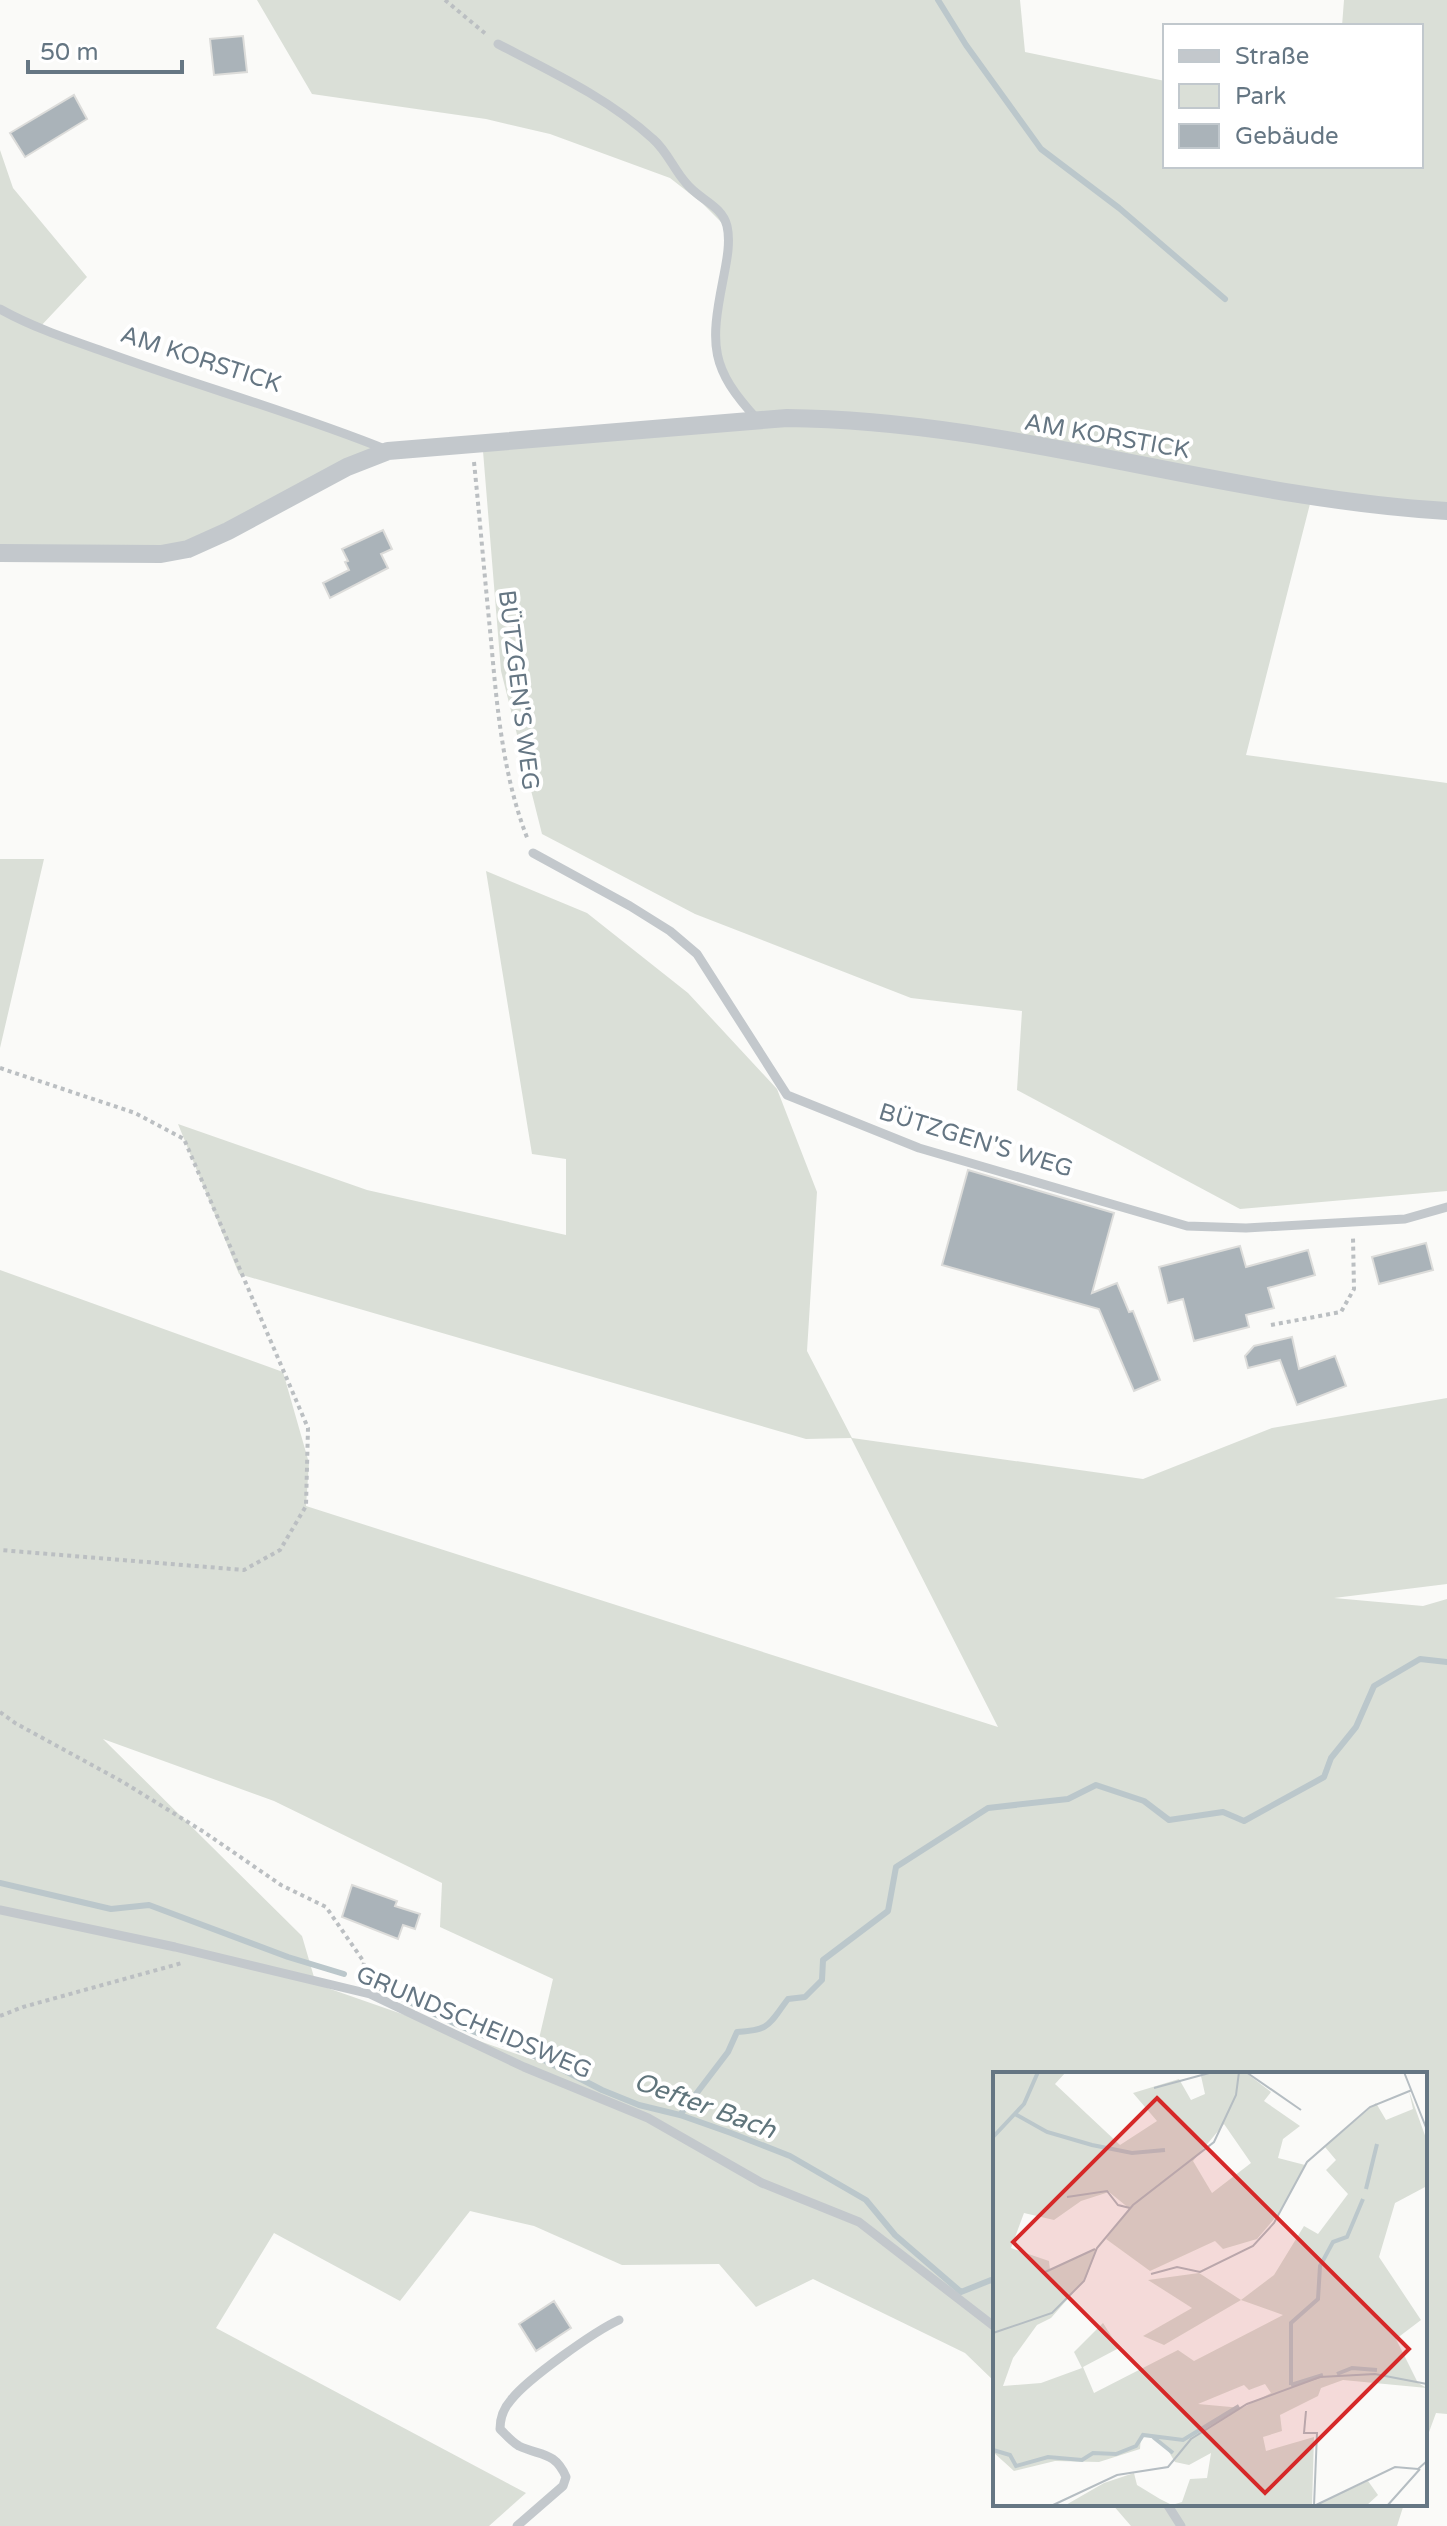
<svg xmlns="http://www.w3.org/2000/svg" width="1447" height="2526" font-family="'Varela Round',sans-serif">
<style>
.green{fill:#dadfd7;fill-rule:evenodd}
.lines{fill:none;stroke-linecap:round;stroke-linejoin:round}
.stream{stroke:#bbc7cb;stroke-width:6}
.building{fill:#aab3b9;stroke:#dcdcda;stroke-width:2}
.path{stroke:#bbbfc2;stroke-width:4;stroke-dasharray:4 4;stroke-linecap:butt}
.lane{stroke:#c3c8cc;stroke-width:9}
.street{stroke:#c3c8cc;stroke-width:18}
.labels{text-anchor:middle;stroke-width:8;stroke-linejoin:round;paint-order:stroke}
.street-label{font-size:24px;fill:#657683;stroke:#fff}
.water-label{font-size:26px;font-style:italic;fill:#60757c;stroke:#fff}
.inset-river{fill:none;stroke:#bbc7cb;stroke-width:4}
.inset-road{fill:none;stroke:#b5bdc2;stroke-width:2}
.view{fill:#d62828;fill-opacity:0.15;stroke:#d62828;stroke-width:4}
.inset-edge{fill:none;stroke:#657683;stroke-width:4}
</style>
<rect width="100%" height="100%" fill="#fafaf8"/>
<path class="green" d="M257,0H1020L1025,52L1165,81V166H1421V26H1342L1344,0H1447V510L1312,496L1246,755L1447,783V1191L1240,1209L1017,1090L1022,1011L911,998L695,914L542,834L501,671L483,451L759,421L735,392L716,343L728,229L702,203L670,178L550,134L486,119L312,94Z
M0,150L13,188L87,277L39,328L387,451L188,548L0,552Z
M0,859H44L0,1048Z
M486,871L587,913L688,993L777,1089L817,1192L807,1351L852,1438L1143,1479L1272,1428L1447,1398V1584L1334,1598L1423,1606L1447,1599V2414L1436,2413L1425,2443V2074H995V2382L965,2353L813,2279L756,2307L719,2264L622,2265L534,2226L470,2211L400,2301L274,2233L216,2328L526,2493L489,2526H0V1270L283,1372L309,1463L306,1506L998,1727L851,1438L806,1439L239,1274L178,1124L367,1190L566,1235V1159L532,1154ZM103,1739L274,1801L442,1883L440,1927L553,1979L534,2060L316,1984L302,1936Z
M1112,2504H1404L1397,2526H1131Z"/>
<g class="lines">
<path class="stream" d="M938,0L966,45L1041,149L1119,208L1225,299
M0,1883L111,1909L149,1905L288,1957L344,1974
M374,1985L460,2026L542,2059L602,2090L639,2105L680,2115L731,2133L790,2156L866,2200L895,2235L961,2292L991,2280L995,2283
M680,2115L728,2052L737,2032C771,2030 768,2025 788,1999L805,1997L822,1980L823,1960L888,1911L896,1867L988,1808L1068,1799L1096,1785L1144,1801L1169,1820L1223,1812L1244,1821L1324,1777L1331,1758L1356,1727L1374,1686L1420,1659L1447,1662"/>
</g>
<path class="building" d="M243,36L247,72L214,75L210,39Z
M74,95L87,119L25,157L10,133Z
M383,530L392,549L381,554L388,568L330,598L323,583L349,570L345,562L348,561L342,549Z
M968,1170L1114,1213L1092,1293L1117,1283L1129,1312L1133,1311L1160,1380L1134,1391L1099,1309L942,1265Z
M1426,1243L1433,1270L1379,1284L1372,1257Z
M1240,1246L1246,1267L1308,1250L1315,1275L1268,1288L1274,1308L1246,1315L1249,1327L1194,1341L1183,1299L1168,1303L1159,1267Z
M1292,1337L1299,1369L1335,1356L1346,1386L1297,1405L1280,1360L1248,1368L1245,1356L1254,1346Z
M352,1885L397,1901L395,1906L420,1914L415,1929L403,1925L398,1939L342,1917Z
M554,2301L571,2328L536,2351L519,2324Z"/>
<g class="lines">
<path class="path" d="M445,0L487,35
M474,462C480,521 485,581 491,640C497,708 503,777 528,840
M0,1068L135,1113L184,1139L308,1428L306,1506L280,1550L244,1570L0,1550
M1271,1325L1341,1312L1354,1289L1353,1237
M0,1712L15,1723L123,1782L204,1832L281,1885L326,1907L364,1962L362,1980
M0,2016L23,2007L182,1963"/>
<path class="lane" d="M498,44C552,72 608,98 653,139C667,151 674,170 686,183C698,199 722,205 727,226C731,243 726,264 723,280C710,346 710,368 757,419
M0,309C34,328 71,340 108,353C201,387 296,413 387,450
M533,853L630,906L670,931L697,954L787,1095L919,1148L1187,1226L1246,1228L1405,1219L1447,1207
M0,1910L175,1947L370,1994L524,2067L648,2118L762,2183L859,2222L995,2327
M1167,2504L1181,2526
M517,2526L563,2486L566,2477C555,2451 540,2456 519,2446C512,2442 506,2435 500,2429C500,2418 503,2409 511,2400C527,2379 595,2331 619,2320"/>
<path class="street" d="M0,553L161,554L188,549L228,531L347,467L388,451L787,418C1010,420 1225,498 1447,511"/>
</g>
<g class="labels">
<g class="street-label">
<text transform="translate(201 359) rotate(18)" y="8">AM KORSTICK</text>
<text transform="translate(1107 436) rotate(10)" y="8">AM KORSTICK</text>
<text transform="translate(519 690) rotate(83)" y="8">BÜTZGEN'S WEG</text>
<text transform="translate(976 1140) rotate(17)" y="8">BÜTZGEN'S WEG</text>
<text transform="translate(474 2022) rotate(23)" y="8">GRUNDSCHEIDSWEG</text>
</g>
<g class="water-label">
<text transform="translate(705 2105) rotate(20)" y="9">Oefter Bach</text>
</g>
</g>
<g transform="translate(993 2072)">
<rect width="434" height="434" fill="#fafaf8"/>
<path d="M0,0H73L62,12L127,73L164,49L140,21L186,7L198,28L212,22L208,4L217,1L252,0L278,20L271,29L307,54L290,67L285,86L312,93L287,140L264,167L230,177L222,169L157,199L113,167L137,137L116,120L88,129L61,148L31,141L18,176L56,189L57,198L104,176L93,206L58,246L44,253L20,286L10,314L48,311L89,296L81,280L110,251L126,276L90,295L101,321L185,278L201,289L290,243L248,228L171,273L150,264L199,236L155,208L206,201L248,228L281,203L311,154L325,162L355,122L333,98L343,88L332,75L383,31L393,48L420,37L416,19L434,69V114L402,131L386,185L428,248L403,267L425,311L434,316L350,308L328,316L325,324L287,343L289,359L270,365L273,379L321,365L319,434H71L111,411L141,401L144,413L167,427L179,433L189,430L197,407L214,406L218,381L196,393L182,390L171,372L156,363L148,364L147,377L106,390L62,389L21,399L0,380ZM231,52L258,91L219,121L200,89ZM272,312L278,321L249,336L205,332L251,313L256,318ZM375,409L385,423L373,434H320Z" fill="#dadfd7" fill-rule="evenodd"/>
<path class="inset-river" d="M22,42L54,60L99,73L139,81L172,78M0,65L31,32L45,0M373,117L384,72M344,302L359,296L384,298M298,313V251L325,227L327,194L340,170L354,165L370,127M298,313L330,303M160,365L180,381M0,378L17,383L23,394L55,385L89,388L100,381L123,382L143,374L150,363L190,368L246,334"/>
<path class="inset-road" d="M253,0L308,38M411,0L434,58M161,16L220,0M74,125L114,119L125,133L137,136M50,201L102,177M158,202L184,195L207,200L260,174L281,151L314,90L377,35L419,18M0,261L59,241L91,209L104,176L140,133L221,70L243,23L246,0M313,339L311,361H324L321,434M58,434L124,403L175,395L198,367L254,332L327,305L382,302L434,312M321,434L402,395L425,397L434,389M394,434L427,397"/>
<path class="view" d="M164,26L416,277L272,421L20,170Z"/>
<rect width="434" height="434" class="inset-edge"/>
</g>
<rect x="1163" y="24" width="260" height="144" fill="#ffffff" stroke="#c1c8cd" stroke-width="2"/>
<rect x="1179" y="50" width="40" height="12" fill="#c3c8cc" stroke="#c1c8cd" stroke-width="2"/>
<text x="1235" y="64" font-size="24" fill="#657683">Straße</text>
<rect x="1179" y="84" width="40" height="24" fill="#dadfd7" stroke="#c1c8cd" stroke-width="2"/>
<text x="1235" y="104" font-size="24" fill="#657683">Park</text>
<rect x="1179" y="124" width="40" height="24" fill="#aab3b9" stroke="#c1c8cd" stroke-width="2"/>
<text x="1235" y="144" font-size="24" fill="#657683">Gebäude</text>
<path d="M28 60v12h154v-12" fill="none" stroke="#657683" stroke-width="4"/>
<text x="40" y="60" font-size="24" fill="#657683" stroke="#ffffff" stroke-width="6" paint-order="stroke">50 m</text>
</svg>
